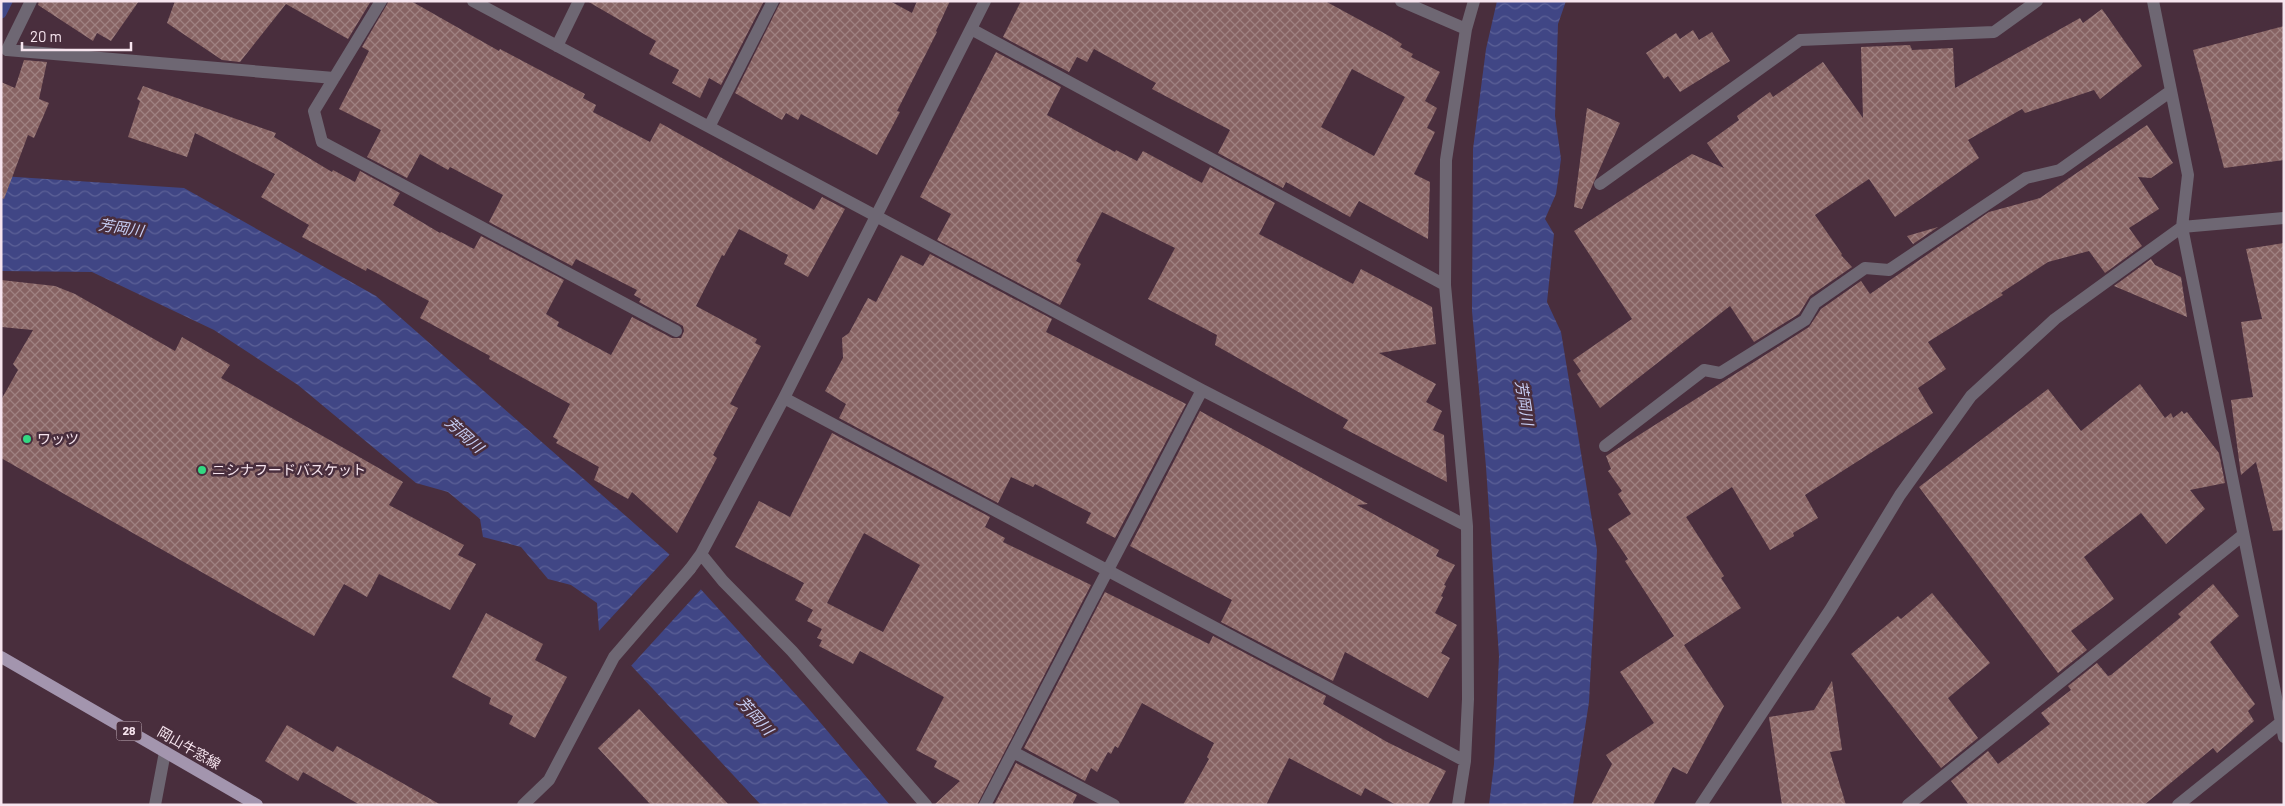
<svg xmlns="http://www.w3.org/2000/svg" width="2285" height="806" font-family="Barlow,'Noto Sans JP',sans-serif">
<style>
.water{fill:url(#water-waves)}
.pier{fill:#492e3d}
.lines{fill:none;stroke-linecap:round;stroke-linejoin:round}
.stream{stroke:#404685;stroke-width:11}
.building{fill:url(#building-cross-hatch);fill-rule:evenodd}
.minor{stroke:#6e6773;stroke-width:12}
.tertiary{stroke:#6e6773;stroke-width:12}
.primary{stroke:#a395ae;stroke-width:12}
.poi-dot{fill:#33d882;stroke:#492e3d;stroke-width:2}
.labels{text-anchor:middle;stroke-width:5;stroke-linejoin:round;paint-order:stroke}
.shield{fill:#492e3d;stroke:#c3aeba;stroke-width:1}
.shield-label{font-size:12px;font-weight:bold;fill:#f7e5ef}
.poi-label{font-size:14px;fill:#f7e5ef;stroke:#492e3d;text-anchor:start}
.street-label{font-size:14px;fill:#f7e5ef;stroke:#492e3d}
.water-label{font-size:15px;font-style:italic;fill:#c8cff5;stroke:#492e3d}
</style>
<defs>
<pattern id="water-waves" width="16" height="10" patternUnits="userSpaceOnUse" patternTransform="scale(1.25)"><rect width="16" height="10" fill="#404685"/><path d="M0 5q4-4 8 0t8 0" fill="none" stroke="#5c6197"/></pattern>
<pattern id="building-cross-hatch" width="8" height="8" patternUnits="userSpaceOnUse" patternTransform="scale(1.25)"><rect width="8" height="8" fill="#876363"/><path d="M0 0l8 8M0 8l8-8" fill="none" stroke="#9f8181"/></pattern>
</defs>
<rect width="100%" height="100%" fill="#492e3d"/>
<path class="water" d="M1497,1H1566L1558,24L1555,116L1561,159L1556,194L1545,219L1554,234L1547,302L1561,332L1597,550L1589,702L1573,805H1489L1494,764L1499,656L1486,467L1472,311L1473,149L1486,49Z
M1,176L184,188L376,296L669,554L808,708L890,805H761L599,631L597,603L571,585L548,579L521,547L483,537L480,519L448,492L416,483L298,385L214,330L92,272L1,271Z"/>
<path class="pier" d="M671,553L703,587L630,667L597,633Z"/>
<g class="lines">
<path class="stream" d="M1,13L7,1"/>
</g>
<path class="building" d="M39,1H139L111,41L97,33L93,41L38,5Z
M175,1H371L348,39L286,4L240,62L222,60L167,23Z
M389,1H411L499,51L500,49L585,94L583,98L596,105L593,112L650,142L660,123L814,210L822,197L845,209L808,277L784,264L788,255L739,229L724,256L722,255L696,306L757,339L755,343L761,346L730,404L738,408L713,455L717,458L677,533L632,492L628,499L594,480L599,467L556,443L558,440L553,437L570,404L489,359L490,356L420,318L429,301L367,268L366,271L302,237L309,225L261,197L275,174L195,133L187,157L128,137L140,101L137,99L143,86L276,133L274,137L332,172L333,170L355,182L360,171L400,193L393,205L440,233L441,232L474,249L481,236L564,280L546,314L559,322L557,326L611,355L632,317L672,338H681L684,331L683,326L639,302L641,299L634,295L637,290L576,259L572,266L489,222L503,195L450,167L448,170L420,154L407,178L367,157L381,130L339,109L369,51L362,47Z
M587,1H764L721,85L709,78L700,98L672,83L679,70L649,54L656,41Z
M781,1H890L912,13L917,1H950L936,31L937,32L897,111L900,112L877,155L801,114L798,120L786,113L782,120L735,93Z
M1021,1H1325L1391,37L1402,44L1400,47L1413,54L1411,57L1440,72L1425,101L1437,108L1427,128L1435,132L1414,174L1430,182L1428,239L1359,201L1350,217L1286,182L1283,188L1218,153L1230,130L1152,89L1156,83L1094,49L1087,62L1077,57L1069,72L1003,37ZM1352,69L1405,97L1374,156L1321,127Z
M2102,9L2142,66L2100,99L2094,90L2025,113L2022,109L1968,140L1979,158L1895,217L1869,179L1815,215L1842,254L1841,255L1852,267L1810,296L1799,314L1754,342L1730,306L1600,408L1577,374L1581,371L1573,360L1632,319L1574,231L1692,154L1724,168L1707,143L1739,120L1737,116L1770,92L1773,97L1823,62L1863,118L1861,47L1910,45L1912,50L1953,48L1955,88L2080,18L2083,23Z
M2284,26V160L2224,168L2193,50Z
M1693,30L1699,40L1712,32L1730,61L1680,92L1668,76L1664,79L1646,53L1676,33L1680,39Z
M996,52L1061,87L1047,115L1115,152L1116,150L1137,161L1143,151L1202,183L1210,167L1275,203L1259,234L1353,284L1361,269L1432,307L1436,344L1379,353L1436,384L1426,402L1442,411L1433,430L1444,435L1447,482L1343,428L1348,420L1215,345L1217,335L1148,299L1175,248L1102,212L1076,261L1081,264L1060,305L937,240L951,214L920,197Z
M24,60L47,62L39,99L49,103L34,138L28,135L4,199L1,198V82L15,88Z
M1587,108L1620,123L1582,209L1574,207Z
M2147,125L2173,163L2151,178L2138,177L2159,209L2129,228L2142,246L2105,273L2089,251L2048,262L2001,293L2003,295L1928,342L1946,369L1918,388L1933,413L1805,495L1818,518L1793,533L1794,536L1770,550L1732,487L1686,517L1724,576L1721,578L1741,608L1684,645L1724,706L1687,774L1673,767L1653,805H1591L1612,764L1606,755L1654,723L1620,672L1674,636L1625,561L1628,559L1608,529L1631,514L1618,494L1622,491L1608,471L1611,469L1606,456L1809,327L1821,309L1861,281L1870,294L1989,212L2040,198Z
M1938,227L1913,244L1907,236Z
M2284,243V530L2273,531L2256,462L2241,475L2231,400L2253,397L2241,322L2262,319L2246,249Z
M930,254L1052,319L1046,332L1186,404L1115,538L1086,523L1091,513L1035,484L1033,487L1011,477L998,503L839,418L846,404L825,391L843,358L842,338L849,333L868,298L876,302L901,255L923,266Z
M2151,259L2155,265L2181,277L2187,317L2114,286Z
M1,280L55,286L75,294L175,351L182,337L230,365L221,378L403,482L389,505L464,545L458,555L476,564L450,610L379,574L367,597L344,584L314,636L1,458V400L18,370L13,364L33,330L1,327Z
M2140,384L2165,418L2171,413L2173,418L2182,411L2184,414L2187,412L2219,453L2225,483L2190,490L2205,509L2166,544L2141,513L2084,557L2114,599L2071,631L2087,650L2058,673L1919,487L2048,389L2081,431Z
M1200,411L1368,504L1357,505L1439,550L1436,556L1455,565L1444,585L1446,586L1441,596L1443,597L1435,613L1457,625L1441,653L1450,658L1428,698L1345,652L1333,681L1221,622L1232,600L1130,546Z
M832,433L990,517L985,527L1005,538L1003,542L1091,585L977,805H934L960,781L934,767L937,761L916,750L944,697L860,651L853,664L819,646L822,640L817,638L822,629L807,621L813,610L795,600L804,583L735,547L759,501L790,517ZM864,533L920,565L883,632L827,603Z
M2213,584L2239,616L2210,642L2255,704L2248,711L2254,721L2217,753L2213,748L2144,805H1969L1951,781L1988,751L1998,764L2027,742L2050,724L2041,713L2071,690L2068,686L2097,663L2108,676L2111,675L2181,617L2178,614Z
M1105,592L1209,644L1213,636L1326,696L1323,704L1387,742L1446,771L1428,805H1396L1365,788L1361,796L1289,758L1266,805H1183L1209,759L1207,757L1214,743L1142,703L1118,748L1115,746L1111,754L1108,752L1097,772L1091,768L1085,781L1024,748Z
M1932,593L1990,663L1948,698L1978,738L1941,768L1851,654L1898,616L1901,619Z
M486,613L543,644L535,660L567,677L535,738L509,724L513,716L489,704L491,698L452,677Z
M1832,681L1842,750L1830,752L1846,805H1782L1769,717L1814,710Z
M639,709L729,805H651L598,748Z
M287,725L333,752L337,746L441,805H360L303,772L298,781L265,761Z
M1016,763L1077,795L1072,805H994Z"/>
<g class="lines">
<path class="minor" d="M31,1L7,50L334,78
M381,1L314,111L322,142L676,331
M473,1L1202,390L1467,526
M1401,1L1466,29
M2153,1L2188,175L2182,227L2284,737
M971,29L1445,285
M557,46L579,1
M709,127L773,1
M1600,184L1800,40L1994,32L2037,1
M784,398L1465,761
M1605,446L1704,370L1720,373L1805,320L1815,303L1865,268L1889,270L2026,178L2060,170L2171,91
M701,554L723,581L792,651L926,805
M690,569L701,554L784,398L985,1
M1013,752L1114,805
M155,805L165,752
M985,805L1202,390
M1458,805L1465,761L1468,699L1467,526L1445,285L1446,160L1466,29L1474,1
M1701,805L1830,610L1900,495L1971,396L2055,319L2182,227L2284,218
M1908,805L2243,535
M2178,805L2280,723"/>
<path class="tertiary" d="M523,805L549,780L614,657L690,569"/>
<path class="primary" d="M1,657L257,805"/>
</g>
<g class="poi-dot">
<circle cx="27" cy="439" r="5"/>
<circle cx="202" cy="470" r="5"/>
</g>
<g class="labels">
<rect class="shield" x="116.5" y="721.5" width="25" height="19" rx="4"/>
<g class="shield-label">
<text x="129" y="735">28</text>
</g>
<g class="poi-label">
<text x="37" y="444">ワッツ</text>
<text x="212" y="475">ニシナフードバスケット</text>
</g>
<g class="street-label">
<text transform="translate(189 748) rotate(30)" y="5">岡山牛窓線</text>
</g>
<g class="water-label">
<text transform="translate(121 228) rotate(9)" y="5">芳岡川</text>
<text transform="translate(1524 403) rotate(81)" y="5">芳岡川</text>
<text transform="translate(464 435) rotate(42)" y="5">芳岡川</text>
<text transform="translate(755 716) rotate(48)" y="5">芳岡川</text>
</g>
</g>
<rect width="2285" height="806" fill="none" stroke="#f7e5ef" stroke-width="5"/>
<path d="M22 42v8h109v-8" fill="none" stroke="#f7e5ef" stroke-width="2.5"/>
<text x="30" y="42" font-size="15" fill="#f7e5ef" stroke="#492e3d" stroke-width="4" paint-order="stroke">20 m</text>
</svg>
